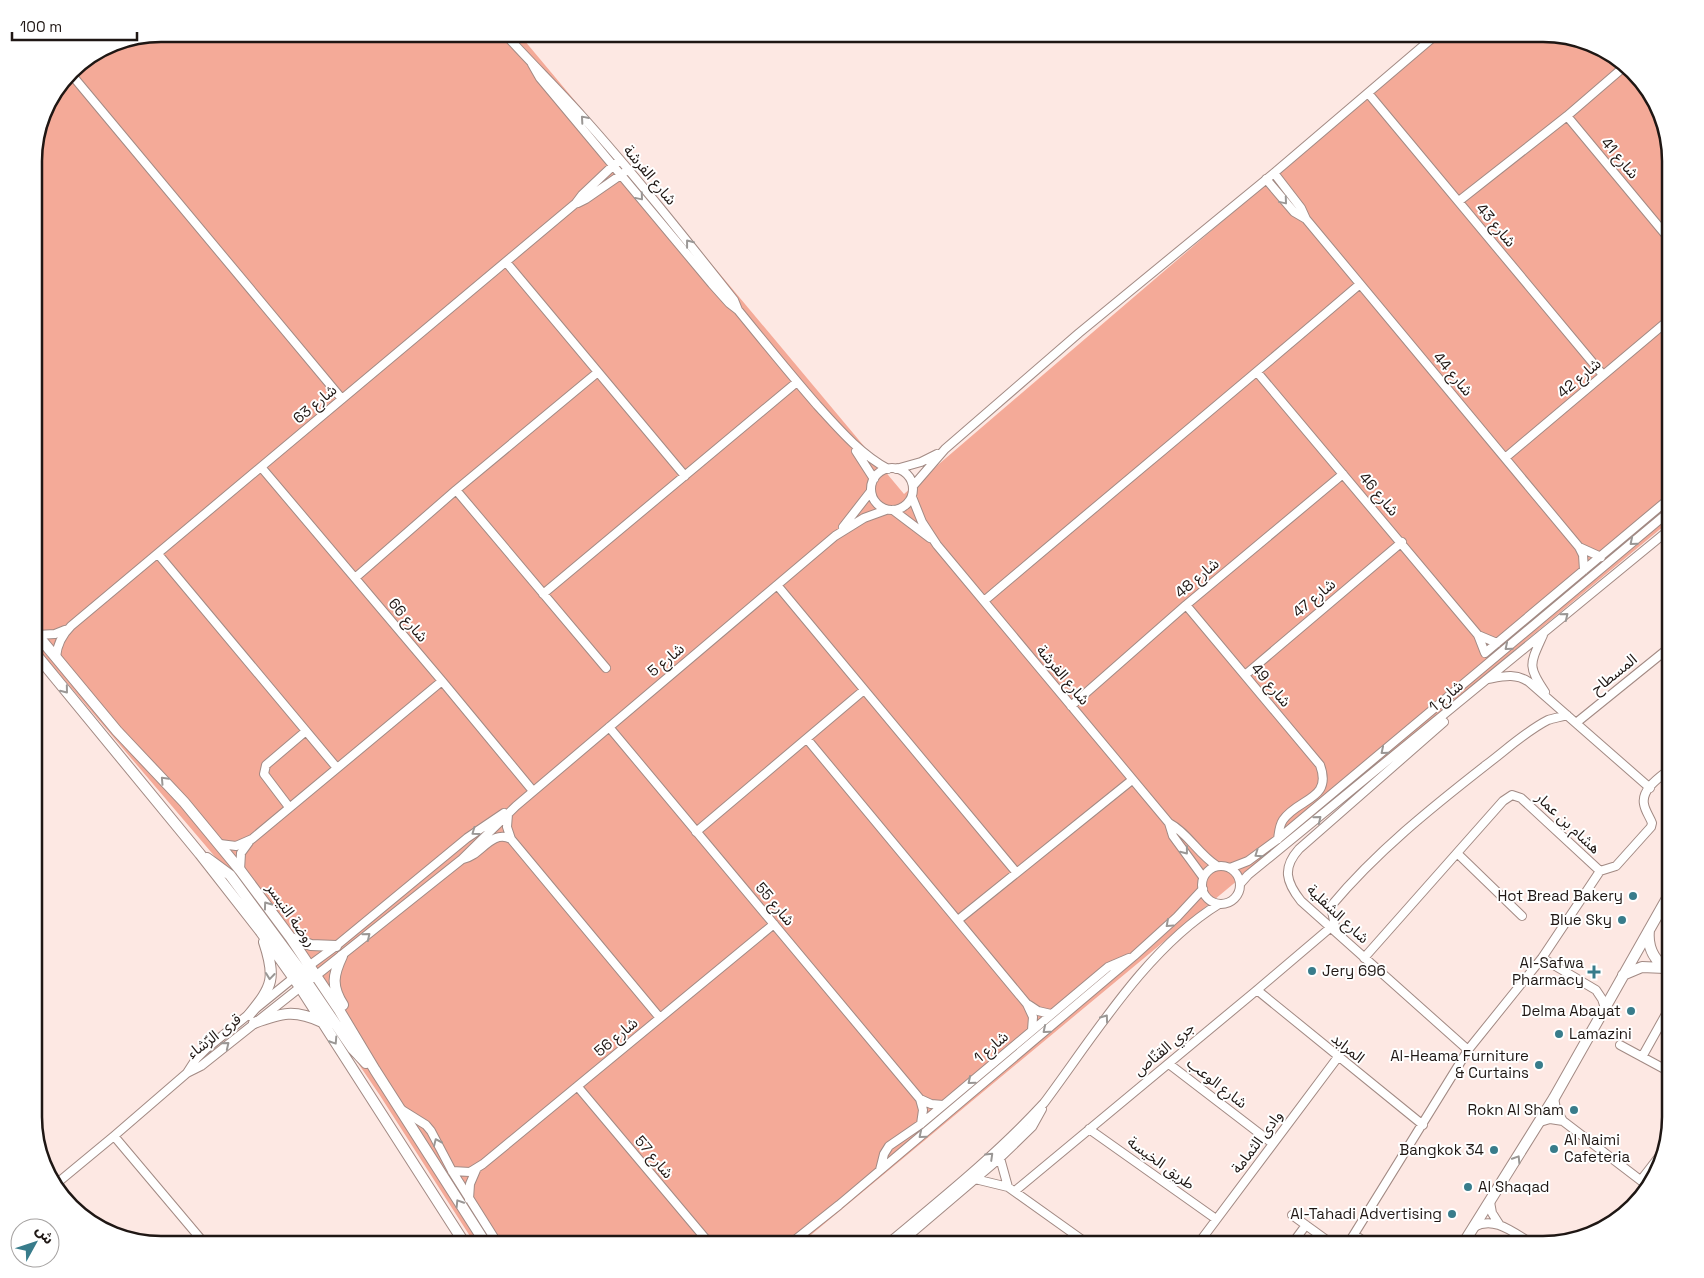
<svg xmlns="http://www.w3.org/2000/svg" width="1704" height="1278" font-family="'Space Grotesk','Noto Sans Arabic',sans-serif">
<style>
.green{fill:#f4aa98}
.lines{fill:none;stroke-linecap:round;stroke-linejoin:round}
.minor-casing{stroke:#a28a84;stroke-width:10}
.tertiary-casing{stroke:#a28a84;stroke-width:12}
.minor{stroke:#fff;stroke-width:8}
.tertiary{stroke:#fff;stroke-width:10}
.oneway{stroke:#9a9795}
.poi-dot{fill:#387c8b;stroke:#fff;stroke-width:2}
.labels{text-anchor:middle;stroke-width:4;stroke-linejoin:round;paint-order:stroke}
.street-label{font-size:15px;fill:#1f1714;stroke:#fff}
.poi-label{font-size:15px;fill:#1f1714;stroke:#fff;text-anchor:end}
.rim{fill:none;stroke:#1f1714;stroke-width:2.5}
</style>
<rect width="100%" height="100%" fill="#fde8e3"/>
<path class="green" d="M162,34H519L904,494L1441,34H1542L1584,41L1620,60L1657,105L1670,162V521L800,1244H475L379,1094L228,872L34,644V153L47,105L77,66L113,43Z"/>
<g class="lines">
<g class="minor-casing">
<path id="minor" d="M505,34C530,62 556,87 581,115C634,174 684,237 734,300L738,310
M532,64L540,78L712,284L729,303L738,310C764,342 790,374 817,405C839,429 859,453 888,469
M71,74L342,399
M1368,93L1603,375
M1567,116L1670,240
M1274,173L1301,208L1306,219L1579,547L1583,555L1584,570
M1266,179L1294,212L1306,219
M1459,201L1567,116L1625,66
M578,203L586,199L625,172
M506,262L685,476
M1257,372L1478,635L1485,653L1670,498
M856,451L874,479
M1505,458L1670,319
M261,467L442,681L533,791
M871 489a21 21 0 1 1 42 0a21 21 0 1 1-42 0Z
M896,469L921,462L937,454
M913,486L945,449L1079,333L1274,173L1437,34
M456,490L606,668
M912,497L922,522L937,545L1169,823L1173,836L1203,877
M893,510L930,538
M843,527L871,491
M1579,547L1601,557
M158,554L337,768
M355,578L456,490L598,372
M777,585L1016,872
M543,594L797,382
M984,601C1109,495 1235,391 1360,284
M1186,605L1320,765C1333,800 1298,798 1283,820C1279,826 1279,833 1278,839
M37,635L55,634L65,630
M1478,635L1497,643
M1543,635C1530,664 1527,666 1545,692
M56,657C57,644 62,635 71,626L576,203L582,195L619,160
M1245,675L1402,542
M1488,679C1504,676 1516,673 1529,682L1650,788
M1071,706L1186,605L1343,474
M1444,722L1299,849C1282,868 1286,882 1301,901L1468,1050
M1576,723L1670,647
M609,727L920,1099L923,1110L921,1124
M807,739L1027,1004L1033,1017L1032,1030
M289,807L264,774L266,765L306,731
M508,814L507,827L511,839L660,1018
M1169,823C1188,833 1198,854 1217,866
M696,832L864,690
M220,844L236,846L252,839L442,681
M1458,854L1522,916
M463,859C481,856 491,829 511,839
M1202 885a19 19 0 1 1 38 0a19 19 0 1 1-38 0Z
M1230,868L1248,861L1278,839L1670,511
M240,870L241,853L249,842
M1600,871L1616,866L1651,827L1652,823C1650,817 1645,811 1644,804C1641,789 1660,777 1670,769
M1240,884L1248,875L1670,529
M958,920L1132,780
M1336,931L1331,906C1376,852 1431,808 1486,765C1506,750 1526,731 1548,720C1554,718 1561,717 1567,715
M1542,958L1596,990L1602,999L1605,1008
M306,968L336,946L467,838L504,813
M313,978L461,860L516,806L835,536L864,518L886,510
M1257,990L1423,1125
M1029,1005L1038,1011L1051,1014
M1620,1045L1670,1072
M1642,1057L1666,1014
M1169,1064L1272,1143
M187,1073L196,1059L206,1049L297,975
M578,1087L710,1244
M1554,1098L1556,1109L1563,1121L1648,1186
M920,1099L931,1104L943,1105
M402,1110L426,1125L431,1131L452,1171L498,1244
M1540,1122L1550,1119L1563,1121
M1089,1129L1216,1219
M114,1136L205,1244
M1000,1158L1008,1187
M880,1170L884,1154L889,1146L921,1124L1108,967L1129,958
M452,1171L470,1172L483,1164L774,924
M975,1179L1008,1187L1088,1244
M1641,1180L1665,1149
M56,1184L114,1136L187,1073L201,1066L303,985
M1015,1191L1257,990L1330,928
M469,1199L470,1184L476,1170
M1490,1202L1492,1213L1499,1224
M1292,1215L1332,1244
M1474,1227C1495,1215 1515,1234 1533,1244
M1355,1235L1368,1244
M790,1244L839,1205L1134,956L1177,917L1203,889
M887,1244C941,1199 996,1155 1044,1103C1094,1036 1147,948 1219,904
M899,1244L1000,1158L1032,1127L1042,1109
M1198,1244L1338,1057
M1292,1244L1306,1225
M1348,1244L1468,1050L1542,958L1600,871L1521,798L1512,795L1503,801L1364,958"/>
</g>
<g class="tertiary-casing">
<path id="tertiary" d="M34,631L117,731L184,802L240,870L290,937L339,1010L375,1070L486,1244
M34,652L200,854L261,932L300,987L465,1244
M207,858L230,875L301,971L308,976H316
M1649,930C1647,948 1655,962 1670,971
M291,938L311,945L336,946
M342,956C333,975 331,986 343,1005
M1623,975L1642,967L1665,968
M296,978L304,980L307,982L352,1048L366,1063
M249,1015C273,986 276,978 264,942
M254,1023C282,1013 294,1009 322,1022
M1463,1244L1554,1098L1670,893"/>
</g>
<use href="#minor" class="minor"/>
<use href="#tertiary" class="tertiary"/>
</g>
<defs><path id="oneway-chevron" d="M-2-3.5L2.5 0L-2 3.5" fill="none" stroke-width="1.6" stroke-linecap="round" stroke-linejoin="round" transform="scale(1.25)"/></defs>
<g class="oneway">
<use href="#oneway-chevron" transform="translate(584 119) rotate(-131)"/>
<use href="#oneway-chevron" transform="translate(640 197) rotate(50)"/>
<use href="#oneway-chevron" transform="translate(1284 201) rotate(50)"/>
<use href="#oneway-chevron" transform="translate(689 243) rotate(-128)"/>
<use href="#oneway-chevron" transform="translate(1633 542) rotate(140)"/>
<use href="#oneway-chevron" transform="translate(1565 616) rotate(-39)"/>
<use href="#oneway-chevron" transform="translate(1508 647) rotate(140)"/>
<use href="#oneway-chevron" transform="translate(65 690) rotate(51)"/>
<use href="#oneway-chevron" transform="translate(1384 751) rotate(140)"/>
<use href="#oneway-chevron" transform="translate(164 780) rotate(-133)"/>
<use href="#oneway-chevron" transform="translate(1318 819) rotate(-39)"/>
<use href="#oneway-chevron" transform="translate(475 832) rotate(144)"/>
<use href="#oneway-chevron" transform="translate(1185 851) rotate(52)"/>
<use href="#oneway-chevron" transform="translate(1258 854) rotate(145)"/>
<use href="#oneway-chevron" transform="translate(267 905) rotate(-126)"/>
<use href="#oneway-chevron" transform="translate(1169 924) rotate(138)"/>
<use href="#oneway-chevron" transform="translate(367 936) rotate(-39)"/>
<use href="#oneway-chevron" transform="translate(270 976) rotate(96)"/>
<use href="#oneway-chevron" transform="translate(1105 1018) rotate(-54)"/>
<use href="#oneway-chevron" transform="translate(1046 1030) rotate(140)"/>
<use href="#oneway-chevron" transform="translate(334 1041) rotate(57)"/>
<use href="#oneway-chevron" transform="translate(226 1045) rotate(-39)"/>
<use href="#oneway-chevron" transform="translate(971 1081) rotate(140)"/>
<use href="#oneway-chevron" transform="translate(922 1135) rotate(140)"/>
<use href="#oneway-chevron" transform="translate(437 1142) rotate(-114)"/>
<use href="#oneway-chevron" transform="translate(990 1156) rotate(-44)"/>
<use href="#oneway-chevron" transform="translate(1517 1159) rotate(-58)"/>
<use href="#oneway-chevron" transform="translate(459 1203) rotate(-122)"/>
</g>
<g class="poi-dot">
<circle cx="1633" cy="896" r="5"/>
<circle cx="1622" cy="920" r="5"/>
<circle cx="1312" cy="971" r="5"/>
<path d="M1591.5 964.5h5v5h5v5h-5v5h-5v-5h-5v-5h5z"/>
<circle cx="1631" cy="1011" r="5"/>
<circle cx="1559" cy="1034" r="5"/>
<circle cx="1539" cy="1065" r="5"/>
<circle cx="1574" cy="1110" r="5"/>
<circle cx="1554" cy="1149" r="5"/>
<circle cx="1494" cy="1150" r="5"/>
<circle cx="1468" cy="1187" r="5"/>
<circle cx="1452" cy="1214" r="5"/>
</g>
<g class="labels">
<g class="street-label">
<text transform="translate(1620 158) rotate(50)" y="5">شارع 41</text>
<text transform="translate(650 175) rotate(50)" y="5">شارع الفرشة</text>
<text transform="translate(1496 225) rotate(50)" y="5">شارع 43</text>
<text transform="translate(1453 374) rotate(50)" y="5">شارع 44</text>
<text transform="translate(1579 378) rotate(-40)" y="5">شارع 42</text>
<text transform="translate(315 404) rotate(-40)" y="5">شارع 63</text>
<text transform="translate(1379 494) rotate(50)" y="5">شارع 46</text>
<text transform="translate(1197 578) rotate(-40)" y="5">شارع 48</text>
<text transform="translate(1314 598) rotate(-40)" y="5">شارع 47</text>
<text transform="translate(408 620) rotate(50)" y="5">شارع 66</text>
<text transform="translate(666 660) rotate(-40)" y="5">شارع 5</text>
<text transform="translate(1614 674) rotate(-39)" y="5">المسطاح</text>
<text transform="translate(1063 675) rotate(50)" y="5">شارع الفرشة</text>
<text transform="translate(1271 685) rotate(50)" y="5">شارع 49</text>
<text transform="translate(1446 696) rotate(-40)" y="5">شارع 1</text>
<text transform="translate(1568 823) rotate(43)" y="5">هشام بن عمار</text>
<text transform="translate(775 904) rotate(50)" y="5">شارع 55</text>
<text transform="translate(1338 914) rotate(43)" y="5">شارع الشفلية</text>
<text transform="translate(291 915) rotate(55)" y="5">روضة النيسر</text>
<text transform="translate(214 1036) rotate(-37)" y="5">قرى الرّشاء</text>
<text transform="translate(616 1037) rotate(-40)" y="5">شارع 56</text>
<text transform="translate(991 1047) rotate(-40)" y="5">شارع 1</text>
<text transform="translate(1348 1048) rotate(39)" y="5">المرابد</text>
<text transform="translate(1164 1049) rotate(-40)" y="5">جري القنّاص</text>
<text transform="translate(1217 1083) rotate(38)" y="5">شارع الوعب</text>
<text transform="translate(1257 1142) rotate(-53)" y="5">وادى الثمامة</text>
<text transform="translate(654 1157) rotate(50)" y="5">شارع 57</text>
<text transform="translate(1161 1163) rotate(36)" y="5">طريق الخيسة</text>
</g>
<g class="poi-label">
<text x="1623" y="901">Hot Bread Bakery</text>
<text x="1612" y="925">Blue Sky</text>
<text x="1584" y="968">Al-Safwa<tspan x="1584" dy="17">Pharmacy</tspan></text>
<text x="1322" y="976" text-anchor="start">Jery 696</text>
<text x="1621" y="1016">Delma Abayat</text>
<text x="1569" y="1039" text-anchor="start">Lamazini</text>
<text x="1529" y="1061">Al-Heama Furniture<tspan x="1529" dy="17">&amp; Curtains</tspan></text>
<text x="1564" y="1115">Rokn Al Sham</text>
<text x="1564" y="1145" text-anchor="start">Al Naimi<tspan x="1564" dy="17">Cafeteria</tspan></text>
<text x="1484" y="1155">Bangkok 34</text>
<text x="1478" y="1192" text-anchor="start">Al Shaqad</text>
<text x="1442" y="1219">Al-Tahadi Advertising</text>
</g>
</g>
<path d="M0 0H1704V1278H0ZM161 42H1543A119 119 0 0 1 1662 161V1117A119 119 0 0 1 1543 1236H161A119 119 0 0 1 42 1117V161A119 119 0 0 1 161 42Z" fill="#fff" fill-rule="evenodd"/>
<path class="rim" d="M161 42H1543A119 119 0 0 1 1662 161V1117A119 119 0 0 1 1543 1236H161A119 119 0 0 1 42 1117V161A119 119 0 0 1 161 42Z"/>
<g transform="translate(35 1243) rotate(50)"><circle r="24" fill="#ffffff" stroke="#a5a2a1"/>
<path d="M0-4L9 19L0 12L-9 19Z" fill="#387c8b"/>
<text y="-8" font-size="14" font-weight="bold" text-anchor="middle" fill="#1f1714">ش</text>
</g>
<path d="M12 32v8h125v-8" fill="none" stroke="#1f1714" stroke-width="2.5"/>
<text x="20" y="32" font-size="15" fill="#1f1714" stroke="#ffffff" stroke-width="4" paint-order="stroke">100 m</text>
</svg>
